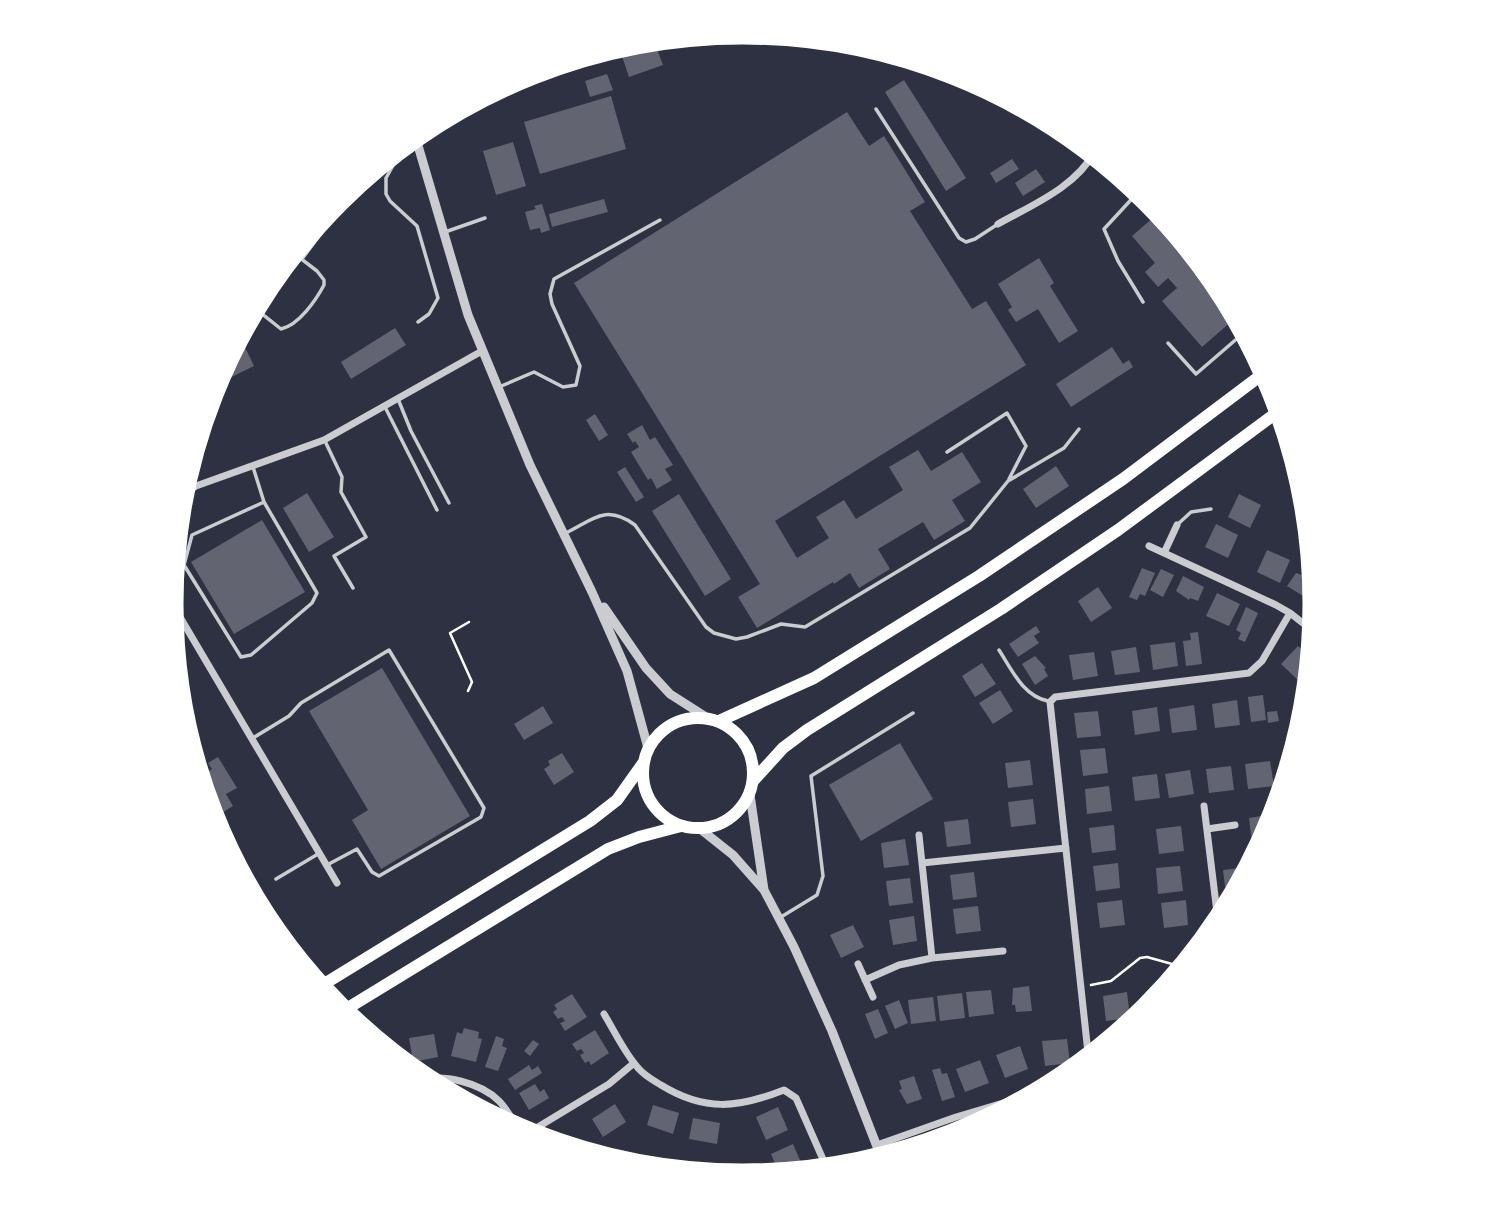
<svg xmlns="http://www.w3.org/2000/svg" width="1486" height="1209" font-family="Commissioner,sans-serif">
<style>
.building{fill:#626471}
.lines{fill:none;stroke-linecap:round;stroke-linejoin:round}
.path{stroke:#fff;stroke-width:2.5}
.service{stroke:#caccd0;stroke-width:3.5}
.minor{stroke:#caccd0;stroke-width:7}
.tertiary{stroke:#caccd0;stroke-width:9}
.trunk{stroke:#fff;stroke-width:12}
.rim{fill:none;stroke:#fff;stroke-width:9}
</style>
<rect width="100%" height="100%" fill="#2d3142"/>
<path class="building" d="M655,44L663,65L629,77L622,56Z
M607,74L613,90L590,97L585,81Z
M904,80L966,178L946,191L885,92Z
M611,96L626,149L540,174L524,122Z
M847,112L869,146L884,136L925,202L910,211L972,309L986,301L1026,365L775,521L797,558L829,538L816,517L844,500L856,519L903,490L889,467L918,450L931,471L962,452L981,482L952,500L965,521L934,540L923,522L878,549L890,569L859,588L850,573L834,584L833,582L757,628L738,597L760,584L574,283Z
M513,142L526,186L496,195L483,151Z
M1012,159L1019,169L996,183L990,173Z
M1036,169L1045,182L1023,196L1015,183Z
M604,199L608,212L552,227L549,214Z
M542,204L550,230L541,233L540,228L530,230L525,212L536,209L534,206Z
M1162,210L1223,285L1239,315L1202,347L1162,301L1177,288L1168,278L1158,287L1145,272L1155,263L1132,236Z
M1039,258L1054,283L1050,286L1078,331L1059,343L1038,309L1016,322L1008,310L1012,307L998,284Z
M395,328L406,345L351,379L341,362Z
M242,341L254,366L209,388L231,346Z
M1112,347L1123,364L1129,360L1133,367L1071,407L1056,384Z
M595,414L608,435L599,441L586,420Z
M642,425L650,440L655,437L673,465L665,469L672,480L657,489L651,478L648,480L631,452L639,447L635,441L633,443L627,434Z
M1299,462L1306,484L1296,487L1290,465Z
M1056,466L1069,486L1036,508L1023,489Z
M625,467L644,497L636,502L617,472Z
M1308,492L1311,517L1299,497Z
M307,493L334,537L309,552L283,508Z
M679,494L731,579L705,596L652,511Z
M1239,494L1261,505L1250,528L1228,517Z
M262,520L305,592L234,634L191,562Z
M1216,524L1238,535L1228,558L1205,547Z
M1267,550L1290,560L1280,583L1257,572Z
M1142,568L1155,573L1145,596L1140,594L1137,600L1129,597Z
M1161,569L1174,575L1163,597L1150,590Z
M1296,573L1311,578L1309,581L1316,585L1308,599L1287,586Z
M1183,576L1204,587L1198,601L1190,598L1189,600L1176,591Z
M1098,587L1112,608L1091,622L1078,601Z
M1217,593L1240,604L1229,626L1206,616Z
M1246,607L1258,613L1245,642L1238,639L1241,633L1236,630Z
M1036,626L1040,632L1034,636L1039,643L1018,657L1009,644Z
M1198,632L1202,664L1186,666L1183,641L1191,640L1190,633Z
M1175,642L1178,666L1153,670L1150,645Z
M1298,646L1314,661L1313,667L1299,681L1281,664Z
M1136,647L1140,672L1115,675L1111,651Z
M1094,652L1098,676L1073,680L1069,655Z
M1035,656L1046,668L1044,669L1048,676L1035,685L1022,664Z
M982,663L996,684L975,697L962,676Z
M382,668L470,816L381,869L352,820L368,810L309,711Z
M1000,690L1013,711L993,724L979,703Z
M1311,692L1309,707V712L1301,698Z
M1263,695L1266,720L1251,722L1248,697Z
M1237,700L1240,725L1215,728L1212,704Z
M1194,705L1197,730L1172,733L1169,709Z
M543,706L553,723L524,740L514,724Z
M1157,707L1160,731L1135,735L1132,711Z
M1098,711L1101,736L1077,738L1074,713Z
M1277,711L1279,721L1268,723L1267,712Z
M900,743L933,799L861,841L829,785Z
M1105,748L1108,773L1083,776L1080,750Z
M562,753L574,772L554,785L544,769L550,765L548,761Z
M218,757L237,788L226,794L233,806L209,821L196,779L212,769L208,763Z
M1030,760L1033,785L1008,788L1005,763Z
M1295,760L1288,785H1281L1279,761Z
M1270,761L1274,786L1248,789L1245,764Z
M1231,766L1234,790L1209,793L1206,769Z
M1190,770L1194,794L1169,798L1165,774Z
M1157,774L1160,798L1135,801L1132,777Z
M1109,786L1112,811L1087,814L1085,789Z
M1033,799L1036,824L1011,827L1008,802Z
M1274,814L1275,826L1267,841L1252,843L1249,818Z
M968,819L971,844L947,847L944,822Z
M1114,825L1116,850L1092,853L1089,828Z
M1181,826L1184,851L1159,854L1156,829Z
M905,839L909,865L884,868L881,843Z
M1118,863L1120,888L1096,891L1093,866Z
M1180,866L1183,891L1158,894L1156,868Z
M1248,867L1249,875L1239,893L1226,895L1223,870Z
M974,872L977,897L953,900L950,875Z
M910,878L913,903L889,906L886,881Z
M1122,900L1125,925L1100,928L1097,903Z
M1186,900L1188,925L1164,928L1161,903Z
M978,906L981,931L956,934L953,909Z
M914,916L917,941L893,945L889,920Z
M853,925L864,947L841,958L830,935Z
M1029,986L1032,1011L1016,1012L1015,1005H1012L1013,988Z
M991,990L994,1014L969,1017L966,992Z
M1127,992L1130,1018L1106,1021L1103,996Z
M962,993L965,1018L940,1021L937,996Z
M572,994L587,1017L565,1031L560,1023L565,1021L562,1017L558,1019L553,1012L557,1009L554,1005Z
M933,997L936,1021L911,1024L908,1000Z
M899,1000L908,1023L895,1029L885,1006Z
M878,1009L888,1033L875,1039L865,1014Z
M464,1028L479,1032L478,1038L482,1039L476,1062L451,1056L457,1032L462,1034Z
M595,1030L609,1053L591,1065L589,1061L585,1063L580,1055L584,1053L581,1049L577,1051L572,1044Z
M1125,1033L1108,1047L1106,1035Z
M434,1034L438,1057L413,1062L409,1038Z
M496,1036L504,1039L502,1046L507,1048L498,1071L485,1067Z
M1067,1039L1070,1063L1045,1066L1042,1041Z
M533,1040L539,1044L530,1056L524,1051Z
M1020,1046L1028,1069L1005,1078L996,1055Z
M980,1060L989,1083L965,1092L956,1069Z
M529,1065L532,1070L538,1066L542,1073L515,1090L508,1079Z
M940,1068L942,1074L947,1073L955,1097L942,1101L932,1070Z
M914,1076L922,1099L907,1104L899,1090L902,1089L899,1081Z
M535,1084L540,1092L544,1089L549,1098L529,1110L519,1093Z
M615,1104L626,1122L603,1137L592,1119Z
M653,1105L679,1113L673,1134L647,1125Z
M778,1107L788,1130L766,1140L756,1117Z
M693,1118L720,1123L717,1144L689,1139Z
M793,1144L803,1167L781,1177L771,1154Z"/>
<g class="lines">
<path class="path" d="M468,691L472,682L450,633L469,622
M1091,985L1111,981L1140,958L1147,957L1172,964H1190"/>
<path class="service" d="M958,70L1036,119L1073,133
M876,109L959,238L966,242L975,239L998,224
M400,153L386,178V194L390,201L417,226L438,298L429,314L418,322
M1141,189L1104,229L1118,261L1143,302
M445,232L485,218
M302,259L368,170L391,156L416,147
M252,306L281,329C299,325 316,300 324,285V280L317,271L291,251
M1168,343L1196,374L1247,330
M499,387L534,372L563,387L576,385L580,366L552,304L550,294L554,279L660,220
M398,399L411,431L449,503
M385,407L437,510
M325,441L342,477L341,492L366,537L334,556L353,588
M947,452L1007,413L1026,446L1009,479
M253,467L264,502L317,593L312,603L251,655L241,657L184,565L192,535L264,502
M1177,525L1191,512L1211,509
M566,533C594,519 606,504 635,525L706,627L714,633L736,639L747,637L781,624L805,627L970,528L1008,481L1064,448L1079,429
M999,650C1012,670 1023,696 1048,701
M175,696L184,711L177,714
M253,738L289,716L301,703L389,650L484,808L481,817L379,876L372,872L357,849L327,865
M276,879L318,854
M781,917L817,895L823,876L811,776L913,713"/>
<path class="minor" d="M998,224C1032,205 1076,187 1095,151
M177,498L196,486L324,440L482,351
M1149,546L1276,605L1290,613L1317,634
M1164,553L1177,525
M167,595L337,883
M1204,806L1219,929
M1207,829L1235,825
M919,835L932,958
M922,863L1066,848
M858,964L873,997
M865,980L899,965L932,958L1003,951
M604,1014C615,1032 625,1054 639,1069C645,1076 653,1080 661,1085C705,1112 738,1108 784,1090L796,1098L829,1173
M1089,1062L1050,702L1055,697L1249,673L1262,661L1290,613
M419,1081C443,1073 481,1083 499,1101C508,1110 513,1123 524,1132L533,1130L609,1084L634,1063
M877,1145L956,1117L1058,1087"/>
<path class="tertiary" d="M414,132L468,315L530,465L592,592L627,671L648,748
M604,607L646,668L670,694L706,717
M750,795L764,890
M699,828L733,855L764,890L794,947L832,1031L883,1162"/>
<path class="trunk" d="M643 773a55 55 0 1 1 110 0a55 55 0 1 1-110 0Z
M719,721L814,678L979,576L1123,479L1268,370
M753,781L783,748L807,730L1001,609L1118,530L1283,408
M316,989L590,821L617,800L644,762
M338,1014L608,849L639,837L681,826"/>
</g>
<path d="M0 0H1486V1209H0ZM179 604a564 564 0 1 1 1128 0a564 564 0 1 1-1128 0Z" fill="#fff" fill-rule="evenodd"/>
<path class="rim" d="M179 604a564 564 0 1 1 1128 0a564 564 0 1 1-1128 0Z"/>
</svg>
